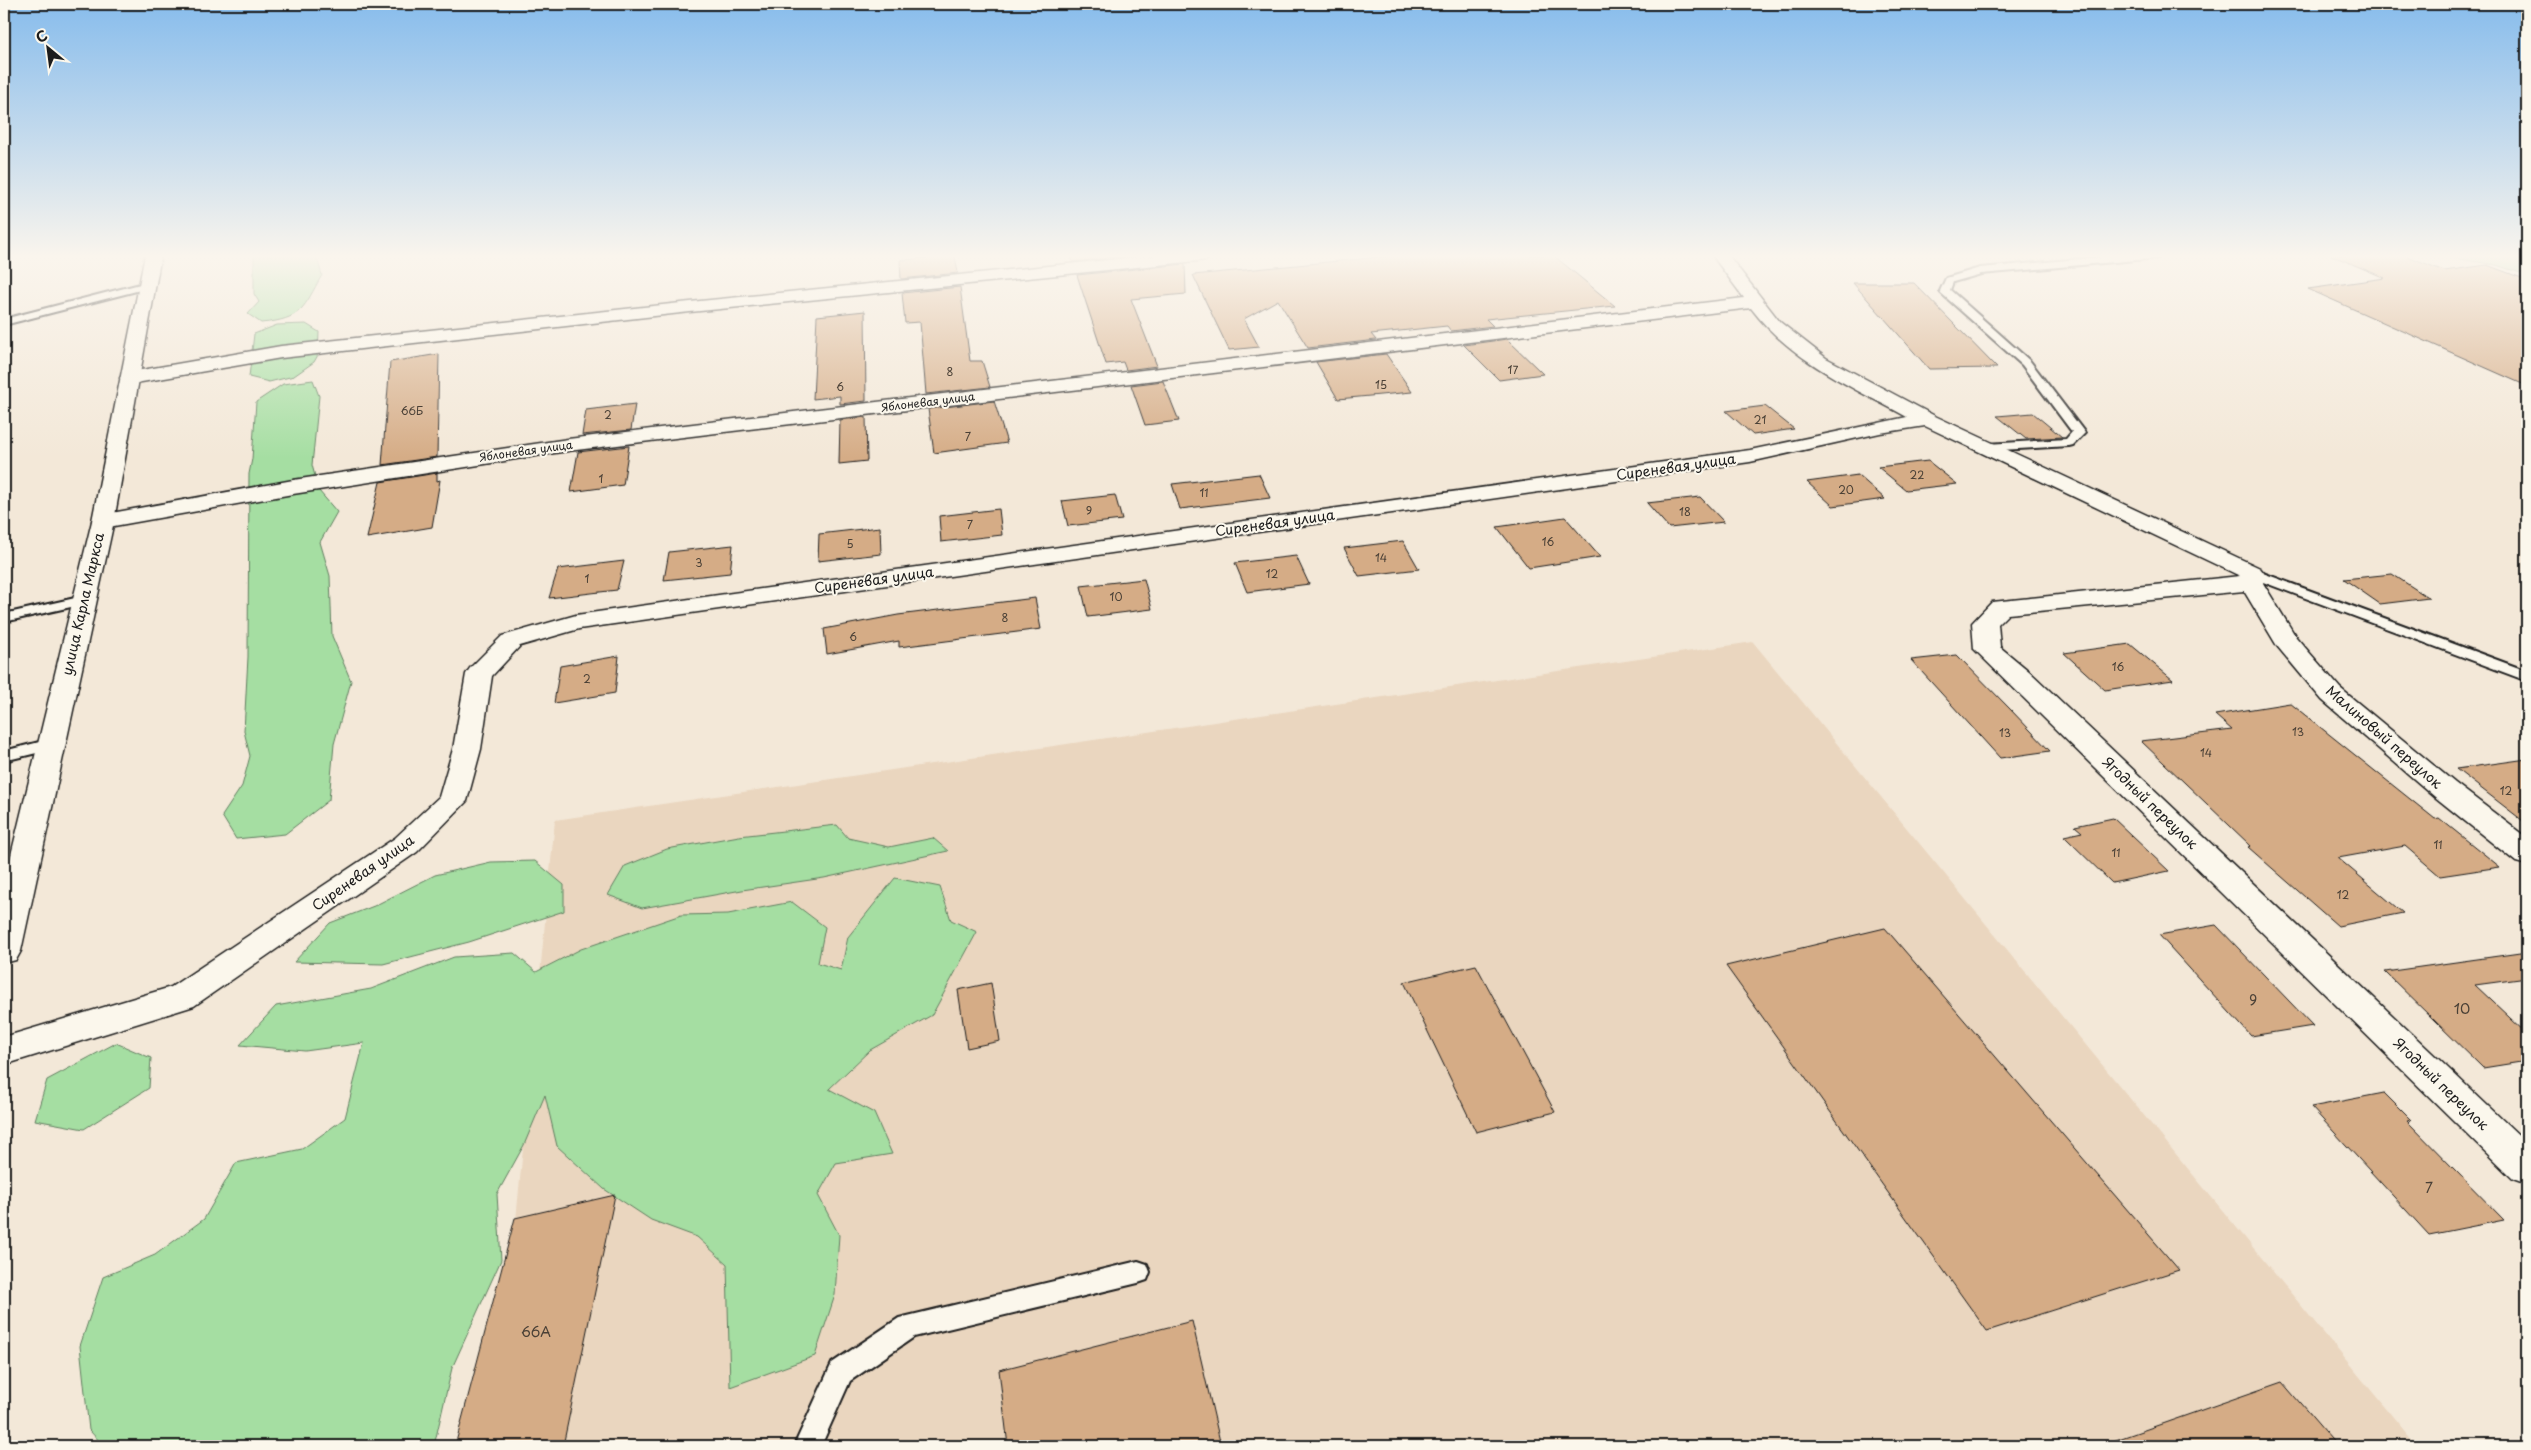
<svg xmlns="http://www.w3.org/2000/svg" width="2531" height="1450" font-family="'Playpen Sans',sans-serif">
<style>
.built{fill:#ead6bf}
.green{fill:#a5dea2;stroke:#607d5f}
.building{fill:#d5ac86;stroke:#1c1c1c}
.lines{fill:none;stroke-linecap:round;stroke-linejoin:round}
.lane-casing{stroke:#1c1c1c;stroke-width:4}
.street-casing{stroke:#1c1c1c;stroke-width:3}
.secondary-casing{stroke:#1c1c1c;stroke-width:3}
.lane{fill:#fbf7ec;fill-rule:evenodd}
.street{fill:#fbf7ec;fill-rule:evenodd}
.secondary{fill:#fbf7ec;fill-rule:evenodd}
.labels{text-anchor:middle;stroke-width:4;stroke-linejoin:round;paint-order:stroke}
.number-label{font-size:11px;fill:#4a4036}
.far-street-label{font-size:11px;fill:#1c1c1c;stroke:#fbf7ec}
.street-label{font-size:14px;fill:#1c1c1c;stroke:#fbf7ec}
.near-number-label{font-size:14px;fill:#4a4036}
</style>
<rect width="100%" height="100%" fill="#f3e8d8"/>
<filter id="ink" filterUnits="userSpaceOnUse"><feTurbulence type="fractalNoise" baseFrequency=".02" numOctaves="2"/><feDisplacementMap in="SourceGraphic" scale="10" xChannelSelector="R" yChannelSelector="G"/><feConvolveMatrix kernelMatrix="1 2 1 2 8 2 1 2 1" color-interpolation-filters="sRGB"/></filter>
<g filter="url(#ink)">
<path class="built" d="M1753,642L2417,1446H494L555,820Z"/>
<path class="green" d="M254,255H316L322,275C303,308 303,319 261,323L248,314L259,302L254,294Z
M2435,255H2515L2527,258V275L2496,265Z
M306,324L319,332L318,355L314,362L294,376L269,382L249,377L254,334L277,325Z
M313,380L319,396L312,465L319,491L337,512L320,542L330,576L332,636L351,681L334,744L329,800L285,834L236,839L222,816L242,786L250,756L244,731L248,657L249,474L252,459L256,402L283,384Z
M837,825L848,838L889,847L933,838L948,851L824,878L742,890L642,908L608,895L625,866L667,849L739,836Z
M535,861L564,885V911L469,942L383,964L294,962L330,923L374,906L435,875L491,862Z
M895,878L940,887L951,920L977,932L932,1015L870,1050L829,1089L874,1113L892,1154L836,1163L818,1195L839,1235L835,1295L815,1356L730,1387L727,1264L697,1237L651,1220L604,1189L557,1146L545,1095L524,1145L497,1194L501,1260L452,1368L434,1446H104L89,1430L80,1346L103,1277L155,1255L204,1219L236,1163L302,1149L345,1118L364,1043L305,1051L240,1045L276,1006L371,989L454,957L514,953L536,972L581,949L681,915L728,914L792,902L825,927L818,963L841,970L848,937Z
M116,1043L151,1058L149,1088L84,1129L35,1120L47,1080Z"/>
<path class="building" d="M1070,255H1136L1073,262Z
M1401,255H1553L1615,306L1486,319L1493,326L1451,331L1447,326L1371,334L1376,340L1308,348L1278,300L1244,319L1259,347L1229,350L1193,275Z
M2331,255H2405L2444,271L2487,265L2527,280V386L2308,289L2385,278Z
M955,256L958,273L901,279L900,260Z
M1185,264L1186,294L1131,299L1157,366L1126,370L1123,362L1106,364L1077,275Z
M1853,283H1914L1997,368L1929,369Z
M960,287L970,361H982L990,387L926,394L920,322L905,323L902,293Z
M865,311L866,401L840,404V396L813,399L817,316Z
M1507,339L1543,374L1499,380L1464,345Z
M439,354L437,457L382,465L390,362Z
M1386,354L1412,392L1338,399L1316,362Z
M1163,381L1179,421L1145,425L1131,385Z
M994,401L1007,443L934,453L928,409Z
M635,404L631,430L582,435L586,410Z
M1765,406L1794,429L1753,435L1726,411Z
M2033,413L2062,437L2026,439L1997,416Z
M866,417L867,461L839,464L840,420Z
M629,446L623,485L571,492L578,452Z
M1928,461L1957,484L1906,490L1878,467Z
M437,473V481L440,480L432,527L367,538L380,482Z
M1259,474L1270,498L1180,509L1172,484Z
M1858,475L1885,499L1833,506L1807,482Z
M1115,495L1122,520L1068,526L1062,501Z
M1700,497L1724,522L1669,528L1647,503Z
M999,509L1002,535L941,542L939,516Z
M1565,517L1600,557L1529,568L1497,527Z
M880,527L881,554L818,561L819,534Z
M1403,541L1419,569L1359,576L1344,548Z
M733,545L730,573L664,580L669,552Z
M1296,556L1309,584L1247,592L1235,563Z
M624,561L617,590L549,598L558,569Z
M2392,574L2429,598L2380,604L2344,579Z
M1144,579L1152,609L1088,617L1081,586Z
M1035,598L1041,629L899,647V641L827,654L824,629L898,615Z
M2130,644L2173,680L2105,690L2064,653Z
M1957,655L2010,709L2050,751L2000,758L1911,660Z
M619,656L615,693L554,703L560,666Z
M2290,703L2435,819L2439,818L2500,867L2440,876L2405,846L2338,858L2403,913L2338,926L2248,847L2251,846L2141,741L2232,730L2215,715Z
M2527,759V824L2456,769Z
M2113,818L2169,871L2112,883L2064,836L2082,832L2075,826Z
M2216,925L2313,1026L2251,1036L2159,935Z
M1885,928L2179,1270L1987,1331L1726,966Z
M2527,952V978L2475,985L2527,1034V1061L2483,1068L2385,972Z
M1476,965L1555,1112L1476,1132L1404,982Z
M991,983L1000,1041L967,1048L958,990Z
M2384,1093L2411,1120L2407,1121L2504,1220L2429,1235L2311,1107Z
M615,1195L563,1446H455L515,1218Z
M1192,1321L1221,1446H1008L999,1370Z
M2282,1382L2337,1446H2111L2110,1442Z"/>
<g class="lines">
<g class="lane-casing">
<path id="lane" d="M2124,255H2163L2158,258L1981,274L1953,282L1950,290L2030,361L2085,433L2073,445L2069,446L1983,451L1981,448L1983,445L1987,444L2066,439L2072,432L2022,365L1941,293L1940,291L1946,278L1980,268Z
M148,282L152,283V287L4,325V319Z
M2252,569L2527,671V681L2247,576L2245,573Z
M84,596L89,597L91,600L89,603L4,622V614Z
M51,739L57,740L59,744L57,748L4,761V751Z
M1138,1261L1147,1264L1150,1272L1147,1280L1138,1283L914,1337L850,1381L821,1446H794L832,1363L899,1318Z"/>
</g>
<g class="street-casing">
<path id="street" d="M1157,255H1215L1207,260L690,312L281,358L130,384L123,382L120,378L123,374L130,372L281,346L690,302Z
M1712,255H1728L1780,322L1826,358L1935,416L2260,568L2264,573L2263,583L2296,637L2340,688L2455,783L2527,838V865L2516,862L2435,797L2322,700L2277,646L2244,591L2008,614L1998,624L2000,647L2029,671L2527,1143V1184L2513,1179L1974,649L1972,623L1992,602L2240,576L1925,426L1880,433L1750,462L579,629L520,646L492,676L481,749L467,801L417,852L194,1006L4,1065V1037L171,987L395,838L439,797L453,749L466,674L470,668L502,636L576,615L1750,450L1907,417C1850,386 1791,361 1751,308L568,451L293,494L103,528L95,526L92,521L95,516L293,480L568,439L1744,298Z"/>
</g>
<g class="secondary-casing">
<path id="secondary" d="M145,255H161L114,521L21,951L16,960L4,963V884L92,521Z"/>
</g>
<use href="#lane" class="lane"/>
<use href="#street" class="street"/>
<use href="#secondary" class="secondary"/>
</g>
</g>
<linearGradient id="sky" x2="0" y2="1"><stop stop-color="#87bcec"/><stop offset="0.56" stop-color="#faf5ed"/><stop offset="1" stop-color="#faf5ed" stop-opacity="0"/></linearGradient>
<rect width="2531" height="458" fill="url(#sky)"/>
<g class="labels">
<g class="number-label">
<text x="1513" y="374">17</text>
<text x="950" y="376">8</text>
<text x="1381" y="389">15</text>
<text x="840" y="391">6</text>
<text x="412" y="415">66Б</text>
<text x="608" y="419">2</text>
<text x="1760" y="424">21</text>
<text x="968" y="441">7</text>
<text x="1917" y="479">22</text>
<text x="601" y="483">1</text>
<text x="1846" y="494">20</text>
<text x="1204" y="497">11</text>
<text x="1089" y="515">9</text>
<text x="1685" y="516">18</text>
<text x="970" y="529">7</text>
<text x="1548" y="546">16</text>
<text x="850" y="548">5</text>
<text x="1381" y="562">14</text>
<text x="699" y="567">3</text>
<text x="1272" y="578">12</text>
<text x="587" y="583">1</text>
<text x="1116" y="601">10</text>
<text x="1005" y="622">8</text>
<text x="853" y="641">6</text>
<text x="2118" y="671">16</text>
<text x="587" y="683">2</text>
<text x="2298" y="736">13</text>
<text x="2005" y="737">13</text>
<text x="2206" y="757">14</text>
<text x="2506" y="795">12</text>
<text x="2438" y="849">11</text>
<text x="2116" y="857">11</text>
<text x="2343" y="899">12</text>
</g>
<g class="far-street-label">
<text transform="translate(928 402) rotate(-7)" y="4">Яблоневая улица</text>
<text transform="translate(526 451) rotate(-8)" y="4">Яблоневая улица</text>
</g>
<g class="street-label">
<text transform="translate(1676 467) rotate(-8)" y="5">Сиреневая улица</text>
<text transform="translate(1275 523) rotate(-8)" y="5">Сиреневая улица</text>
<text transform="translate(874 580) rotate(-8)" y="5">Сиреневая улица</text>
<text transform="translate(83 604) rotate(-77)" y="5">улица Карла Маркса</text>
<text transform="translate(2384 737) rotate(41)" y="5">Малиновый переулок</text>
<text transform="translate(2150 803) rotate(44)" y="5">Ягодный переулок</text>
<text transform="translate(363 873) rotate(-35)" y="5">Сиреневая улица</text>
<text transform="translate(2441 1084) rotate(44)" y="5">Ягодный переулок</text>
</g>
<g class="near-number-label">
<text x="2253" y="1005">9</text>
<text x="2462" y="1014">10</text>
<text x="2429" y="1193">7</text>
<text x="536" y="1337">66А</text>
</g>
</g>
<rect width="2531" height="1450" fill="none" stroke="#fbf7ec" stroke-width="20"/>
<rect x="10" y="10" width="2511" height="1430" fill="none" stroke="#1c1c1c" stroke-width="2" filter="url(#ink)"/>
<g transform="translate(48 48) rotate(331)" stroke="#fbf7ec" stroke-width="4" paint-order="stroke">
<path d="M0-4L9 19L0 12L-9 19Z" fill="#1c1c1c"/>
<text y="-8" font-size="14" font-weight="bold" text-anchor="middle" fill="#1c1c1c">С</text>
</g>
</svg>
